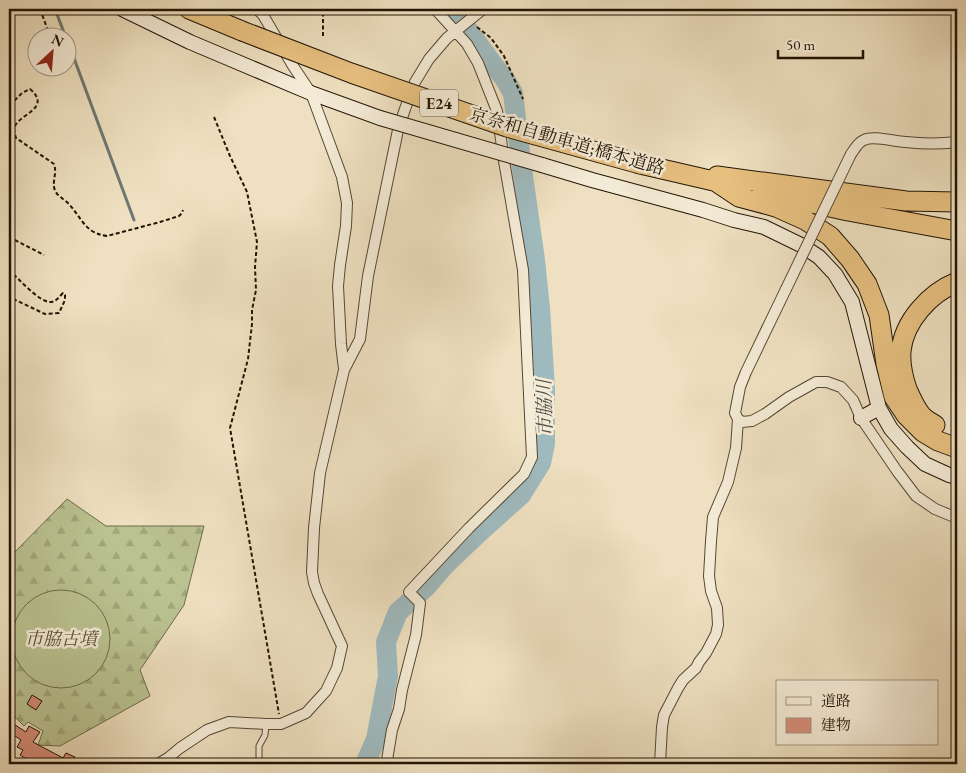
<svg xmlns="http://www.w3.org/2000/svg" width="966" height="773" font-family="'EB Garamond','Noto Serif JP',serif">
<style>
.forest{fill:url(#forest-firs);stroke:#6e6b4a}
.park{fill:#bac291;stroke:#6e6b4a}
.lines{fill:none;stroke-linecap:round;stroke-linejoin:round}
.stream{stroke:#6d7874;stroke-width:3}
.river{stroke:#9fbabe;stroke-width:20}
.building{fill:#d78d7a;stroke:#221404}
.lane-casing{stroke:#554733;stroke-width:7}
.street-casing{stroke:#554733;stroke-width:12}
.secondary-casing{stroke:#221404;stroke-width:16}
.highway-casing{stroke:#221404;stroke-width:21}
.path{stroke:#221404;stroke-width:2;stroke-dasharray:4 2.5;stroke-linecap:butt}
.lane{stroke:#f4ebd6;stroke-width:5}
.street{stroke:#f4ebd6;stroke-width:10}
.secondary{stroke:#f4ebd6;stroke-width:14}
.highway{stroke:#e7c080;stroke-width:19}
.street-bridge-casing{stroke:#554733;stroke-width:12;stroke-linecap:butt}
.secondary-bridge-casing{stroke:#221404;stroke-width:16;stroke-linecap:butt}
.highway-bridge-casing{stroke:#221404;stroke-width:21;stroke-linecap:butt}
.street-bridge{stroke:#f4ebd6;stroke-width:10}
.secondary-bridge{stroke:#f4ebd6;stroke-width:14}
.highway-bridge{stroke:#e7c080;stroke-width:19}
.labels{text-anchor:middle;stroke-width:5;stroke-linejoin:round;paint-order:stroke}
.shield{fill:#f4ebd6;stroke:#615443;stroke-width:1}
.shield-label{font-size:16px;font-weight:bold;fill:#221404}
.street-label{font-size:18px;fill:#221404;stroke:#f4ebd6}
.park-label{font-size:18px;font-style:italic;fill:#575135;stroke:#f4ebd6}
.water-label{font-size:19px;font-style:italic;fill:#4e4e45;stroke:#f4ebd6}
</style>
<defs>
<pattern id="forest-firs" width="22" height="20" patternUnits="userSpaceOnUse" patternTransform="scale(1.25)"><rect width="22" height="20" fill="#bac291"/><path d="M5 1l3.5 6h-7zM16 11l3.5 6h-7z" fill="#a0a67b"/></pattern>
</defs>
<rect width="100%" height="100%" fill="#eee0c0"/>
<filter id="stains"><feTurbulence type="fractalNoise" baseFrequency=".004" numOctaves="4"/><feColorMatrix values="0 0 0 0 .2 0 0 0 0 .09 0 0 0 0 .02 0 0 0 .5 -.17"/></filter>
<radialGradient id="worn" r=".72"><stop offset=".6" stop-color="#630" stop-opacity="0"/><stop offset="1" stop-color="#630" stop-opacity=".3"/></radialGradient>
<path class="forest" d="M67,499L106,526H204L184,605L140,670L150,696L60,746L38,745L43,731L28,722L24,726L9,711V558Z"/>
<path class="park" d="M12 639a49 49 0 1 1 98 0a49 49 0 1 1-98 0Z"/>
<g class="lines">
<path class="stream" d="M55,9L66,38
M68,42L134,220"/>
<path class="river" d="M365,764L376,739L388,676L386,642L398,612L426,587L447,563L483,529L521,495L541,463L545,444V389L540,308L535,260L522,169L513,93L504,78L495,67L453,9"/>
</g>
<path class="building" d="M32,695L42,701L36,710L27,704Z
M9,721L26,732L29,726L40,732L33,742L63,758L66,753L75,757L72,762L76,764H35L20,755L23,750L17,747L21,740L9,732Z"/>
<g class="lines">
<g class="lane-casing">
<path id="lane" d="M259,764V746L265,735L266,724"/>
</g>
<g class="street-casing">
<path id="street" d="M257,9L263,15L293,66L311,93L342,177L347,203L346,226L340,265L338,286L341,344L344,369
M851,154C855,149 857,143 864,140C874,135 895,142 906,142C923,144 940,144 957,142
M786,289L746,372L740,387L735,413L738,419L742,422L752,421L765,414L789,397L816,382H827L841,387L853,400L861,418L897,471L916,496L935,509L957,518
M158,764L168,758L180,748L207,730L229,722L266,724H281L306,713L326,691L337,668L342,646L318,594L314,583L312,572L314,528L320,473L344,370L360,339L368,276L398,130L405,109L415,82L429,59L447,38L483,9
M388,764L387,760L392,730L399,709L402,690L416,635L420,603L409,592L469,528L524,474L532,457L523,270L504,161L497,111L478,63L467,44L435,9
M660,764L662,727L664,715L678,688L683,680L696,668L699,662L706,653L716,634L718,625L717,608L711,591L709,576L711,541L713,517L728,482L736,448L738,419"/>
</g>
<g class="secondary-casing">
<path id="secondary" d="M122,9L190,42L311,93L380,118
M542,165L592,180L703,210L734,220L764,227L801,245L819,257L835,274L852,302L879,408L891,429L907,447L925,464L949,475L957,477
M861,418L879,408"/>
</g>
<g class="highway-casing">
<path id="highway" d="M189,9L242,31
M640,164L731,185
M717,176L906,201L957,202
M718,183L739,197L776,207L805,220L830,236L850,259L867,284L879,315L886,364L894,397L906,415L923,432L938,441L957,448
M762,192L848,211L957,231
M935,425C931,423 926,420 922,416C916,409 911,398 907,389C903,377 900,364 901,351C904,321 930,293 957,282"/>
</g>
<path class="path" d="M40,9L50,36
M477,27L491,38L504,56L523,99
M323,36V9
M9,71L10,86L9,94
M9,103H12L22,93L30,89C52,108 20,114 15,126C13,130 15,134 16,138L54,164C57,172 53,179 54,187C55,193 59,196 63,199C75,207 80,223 92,231C97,234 101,235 107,236L160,222L179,216L182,213L183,210
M214,117L230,156L247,192L257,242L255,267L256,290L252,310V324L248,359L230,428L279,714
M9,237L44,255
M9,270C18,278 39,302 50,302C56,302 59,297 63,293L65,295V300L59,313L45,314L9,297
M9,682L10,683L9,691
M9,692L10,713L9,715"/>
<use href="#lane" class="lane"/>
<use href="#street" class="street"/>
<use href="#secondary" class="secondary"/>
<use href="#highway" class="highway"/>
<g class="street-bridge-casing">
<path id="street-bridge" d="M786,289L851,154"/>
</g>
<g class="secondary-bridge-casing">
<path id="secondary-bridge" d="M380,118L542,165"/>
</g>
<g class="highway-bridge-casing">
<path id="highway-bridge" d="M242,31L351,73L507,127L640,164"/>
</g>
<use href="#street-bridge" class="street-bridge"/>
<use href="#secondary-bridge" class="secondary-bridge"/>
<use href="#highway-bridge" class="highway-bridge"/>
</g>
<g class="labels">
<rect class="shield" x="420" y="89.5" width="38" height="27" rx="4"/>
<g class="shield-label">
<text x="439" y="109">E24</text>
</g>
<g class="street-label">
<text transform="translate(567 141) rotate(16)" y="6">京奈和自動車道;橋本道路</text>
</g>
<g class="park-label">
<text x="61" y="645">市脇古墳</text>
</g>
<g class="water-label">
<text transform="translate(544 408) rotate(-92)" y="7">市脇川</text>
</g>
</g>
<rect width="966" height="773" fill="none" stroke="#eee0c0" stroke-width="30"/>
<rect x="10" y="10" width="946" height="753" fill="none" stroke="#221404" stroke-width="2.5"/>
<rect x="15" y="15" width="936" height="743" fill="none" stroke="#221404"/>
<rect x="776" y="680" width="162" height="65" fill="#f4ebd6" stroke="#a09582"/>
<rect x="786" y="697" width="25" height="8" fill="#f4ebd6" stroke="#a09582"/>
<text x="821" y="706" font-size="15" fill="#221404">道路</text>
<rect x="786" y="718" width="25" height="15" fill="#d78d7a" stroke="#a09582"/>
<text x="821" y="730" font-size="15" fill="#221404">建物</text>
<g transform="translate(52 52) rotate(26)"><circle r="24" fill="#f4ebd6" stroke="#a09582"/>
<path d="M0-4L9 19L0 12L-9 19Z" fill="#8f2418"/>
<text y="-8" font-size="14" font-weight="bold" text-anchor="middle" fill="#221404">N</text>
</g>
<path d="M778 50v8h85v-8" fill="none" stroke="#221404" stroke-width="2.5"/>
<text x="786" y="50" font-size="15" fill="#221404" stroke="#f4ebd6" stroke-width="4" paint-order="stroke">50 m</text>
<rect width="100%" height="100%" filter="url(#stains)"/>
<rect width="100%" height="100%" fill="url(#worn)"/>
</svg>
